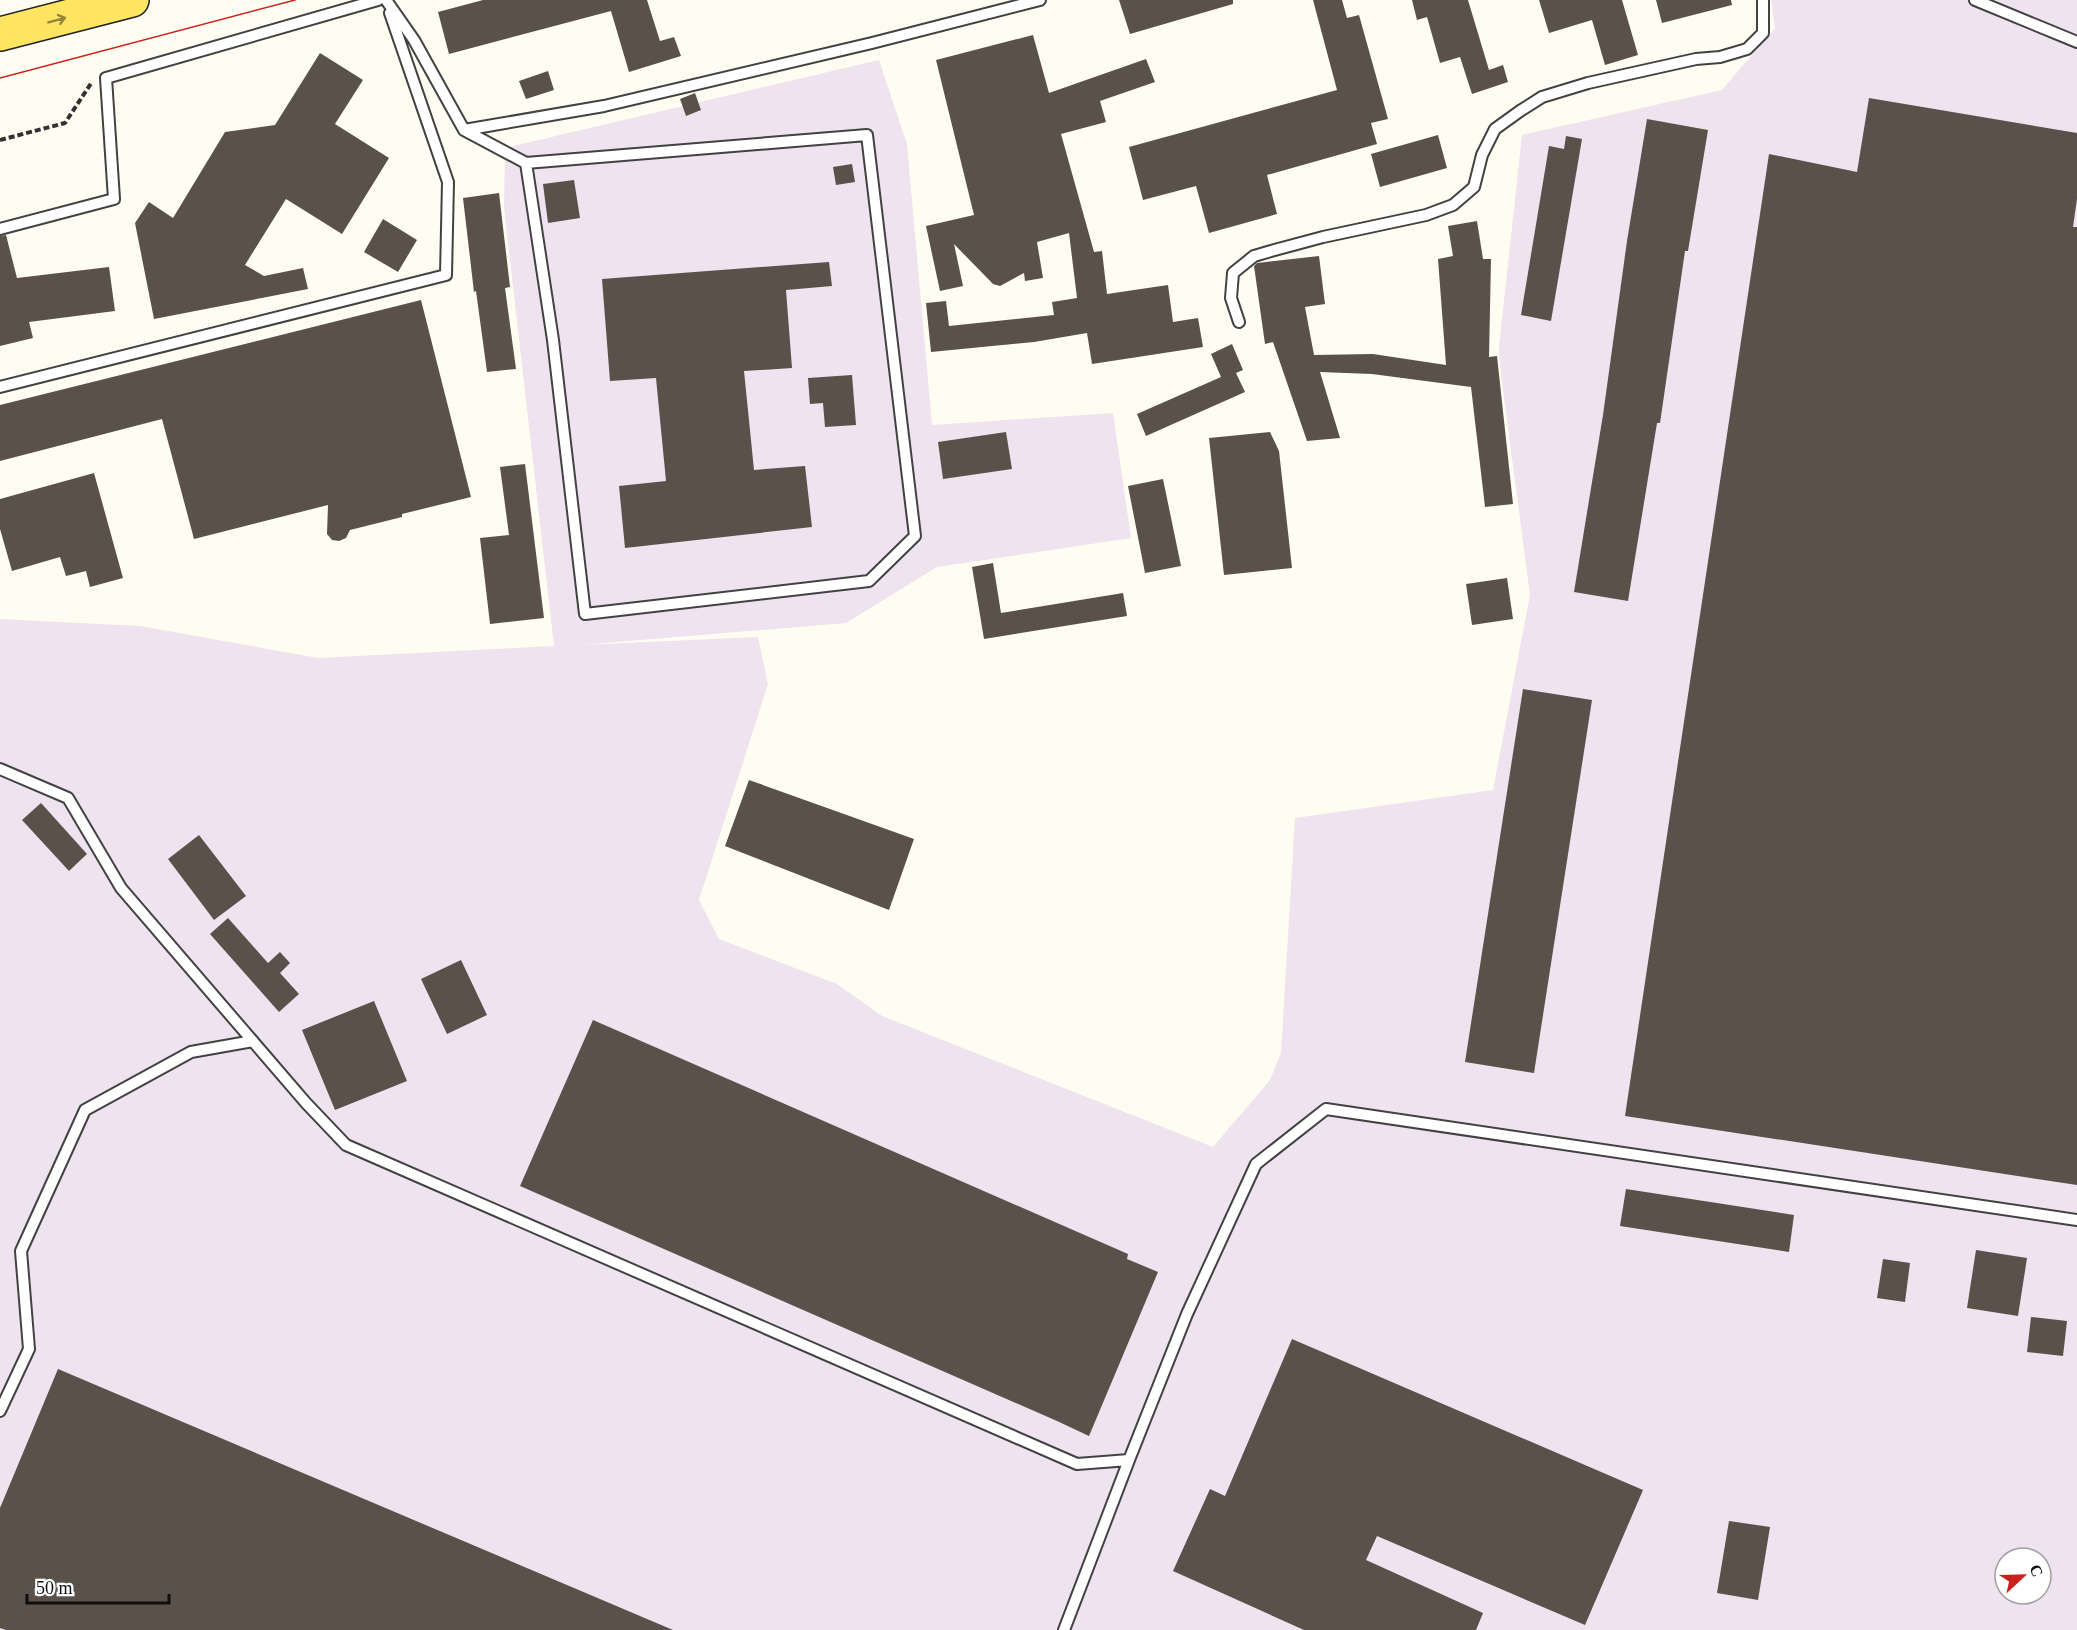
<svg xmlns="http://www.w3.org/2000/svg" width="2077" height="1630" font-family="Georgia,serif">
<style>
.industrial{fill:#eee3ee;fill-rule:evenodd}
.building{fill:#59514a}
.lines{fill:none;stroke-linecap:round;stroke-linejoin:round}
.service-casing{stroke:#424242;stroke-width:14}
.primary-casing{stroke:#202020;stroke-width:36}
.path{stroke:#313131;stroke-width:4;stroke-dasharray:6 3;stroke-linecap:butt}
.service{stroke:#fff;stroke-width:10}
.primary{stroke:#ffe561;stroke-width:33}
.tram{stroke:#cb201b;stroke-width:1.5}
.oneway{stroke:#93853c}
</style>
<rect width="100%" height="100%" fill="#fffdf1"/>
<path class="industrial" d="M1771,0H2077V1630H0V619L140,626L318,658L554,646L504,207L505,148L879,60L907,144L932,425L1113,413L1131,538L937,567L846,623L580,645L758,637L768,684L699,900L719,939L837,984L882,1016L1213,1147L1270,1080L1281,1053L1295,818L1493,790L1530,595L1500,367L1499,347L1522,135L1722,90L1775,28ZM2005,1558H2041V1594H2005Z"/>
<path class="building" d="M483,0H647L660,41L674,37L681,56L629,72L611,11L449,54L438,12Z
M1119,0H1233V4L1130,34Z
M1313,0H1342L1347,18L1359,15L1388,119L1371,123L1377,144L1267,175L1277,214L1209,233L1196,186L1143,200L1129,147L1337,90Z
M1412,0H1468L1489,70L1503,65L1508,82L1472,94L1460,57L1440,63L1427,17L1417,20Z
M1539,0H1622L1638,55L1605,65L1592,20L1549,33Z
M1656,0H1731L1732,5L1662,23Z
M1033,35L1049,93L1146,59L1155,82L1100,101L1106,122L1061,134L1094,252L1102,251L1107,294L1168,285L1173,322L1198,318L1203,347L1092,364L1087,333L1034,342L931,352L926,303L946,301L949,326L1054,315L1052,302L1077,298L1069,233L1037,242L1043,278L1025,281L1024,273L1000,286L993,284L954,244L963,286L940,291L926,226L974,215L936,60Z
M320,53L363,80L335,124L389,158L342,234L286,199L245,265L264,276L303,268L308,289L154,319L135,223L149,202L173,218L225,132L275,125Z
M548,71L554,90L526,99L519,81Z
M695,93L701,110L686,116L680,99Z
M1869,98L2077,133V199L2073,227H2077V1185L1625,1116L1769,154L1857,172Z
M1647,119L1708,130L1688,251H1685L1660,423H1657L1628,601L1574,592L1603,415L1627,241Z
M1438,135L1447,168L1380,187L1371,154Z
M1566,136L1582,139L1551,321L1521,315L1549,146L1564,149Z
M852,164L855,182L836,185L833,167Z
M574,180L580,218L548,223L543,184Z
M499,193L510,287L505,288L516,369L487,372L476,291L474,292L463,198Z
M383,219L417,240L398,272L364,252Z
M1477,221L1483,259H1491L1489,357L1497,356L1513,504L1485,507L1471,387L1372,374L1320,372L1340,438L1307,441L1273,342L1265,344L1254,266L1257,263L1319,256L1325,304L1305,307L1314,355L1373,354L1446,365L1438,259L1453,256L1448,226Z
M6,235L17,278L109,267L115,311L29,322L33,338L0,346V236Z
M829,262L832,286L786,290L792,368L744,371L754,470L805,466L812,527L625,548L619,486L666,481L656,378L610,381L602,279Z
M421,300L471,497L402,514V517L350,530L346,538L339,541L332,540L327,534L328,505L194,539L162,419L0,461V405Z
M1232,344L1243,370L1236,373L1245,392L1146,436L1137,414L1221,377L1211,354Z
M852,375L856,425L825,427L823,403L810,404L808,378Z
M1006,432L1012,469L943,479L938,442Z
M1270,432L1279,451L1292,568L1224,575L1209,438Z
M525,464L544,618L490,624L480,538L509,535L500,467Z
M94,473L123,578L90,587L86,571L66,576L60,557L12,571L0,529V499Z
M1163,479L1181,566L1145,573L1128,486Z
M993,563L1001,613L1123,593L1127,616L984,639L972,567Z
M1507,578L1513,619L1472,625L1466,584Z
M1523,689L1592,700L1534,1073L1465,1062Z
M749,780L914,839L889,910L725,846Z
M41,803L87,854L69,871L22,820Z
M199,835L246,896L214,920L168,859Z
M228,918L268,963L280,952L290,963L280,973L299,994L279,1012L210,934Z
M461,960L487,1015L447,1034L421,979Z
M374,1001L407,1081L335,1110L302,1030Z
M593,1020L1128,1254L1127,1259L1158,1272L1089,1436L1057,1421L520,1186Z
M1626,1189L1794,1215L1789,1252L1620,1226Z
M1976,1250L2027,1258L2018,1316L1967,1308Z
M1883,1259L1910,1263L1905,1302L1877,1298Z
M2031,1317L2067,1321L2063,1356L2027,1352Z
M1292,1339L1643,1490L1585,1625L1377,1536L1366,1560L1483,1613L1476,1630H1304L1173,1571L1210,1489L1225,1496Z
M58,1369L673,1630H6L0,1628V1508Z
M1729,1521L1770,1527L1758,1600L1717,1593Z"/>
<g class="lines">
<g class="service-casing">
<path id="service" d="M386,0L414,40L464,130L526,163L553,340L585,614L869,581L915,536L867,135L526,163
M1975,0L2077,42
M464,130L604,106L872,43L1040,0
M0,229L114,199L106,78L378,0
M1239,322L1231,298L1233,273L1254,256L1271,251L1323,237L1426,215L1453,205L1474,187L1482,155L1495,129L1520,111L1542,97L1588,83L1696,59L1720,57L1747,49L1763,33V0
M0,387L446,275L448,182L390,13
M0,769L68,798L121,888L306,1103L346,1145L1077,1464L1129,1460L1187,1314L1256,1164L1326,1109L2077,1220
M0,1411L29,1349L21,1251L85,1110L191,1052L253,1041
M1064,1630L1129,1460"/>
</g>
<g class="primary-casing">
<path id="primary" d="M0,34L132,0"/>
</g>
<path class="path" d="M0,140L65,123L92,82"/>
<use href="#service" class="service"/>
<use href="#primary" class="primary"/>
<path class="tram" d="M0,78L295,0"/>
</g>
<defs><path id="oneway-shaft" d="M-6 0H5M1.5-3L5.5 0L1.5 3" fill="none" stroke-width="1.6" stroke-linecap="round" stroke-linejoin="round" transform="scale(1.5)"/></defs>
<use class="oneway" href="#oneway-shaft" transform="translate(57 20) rotate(-15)"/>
<g transform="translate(2023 1576) rotate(68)"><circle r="28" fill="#ffffff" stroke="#9f9f9f" stroke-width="1.5"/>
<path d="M0-4.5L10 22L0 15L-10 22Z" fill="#cb201b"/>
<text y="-9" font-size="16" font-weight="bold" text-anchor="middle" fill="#0f0f0f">С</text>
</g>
<path d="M27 1594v9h142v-9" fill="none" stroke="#0f0f0f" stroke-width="3"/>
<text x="36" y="1594" font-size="18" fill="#0f0f0f" stroke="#ffffff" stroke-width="4.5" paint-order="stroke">50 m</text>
</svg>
